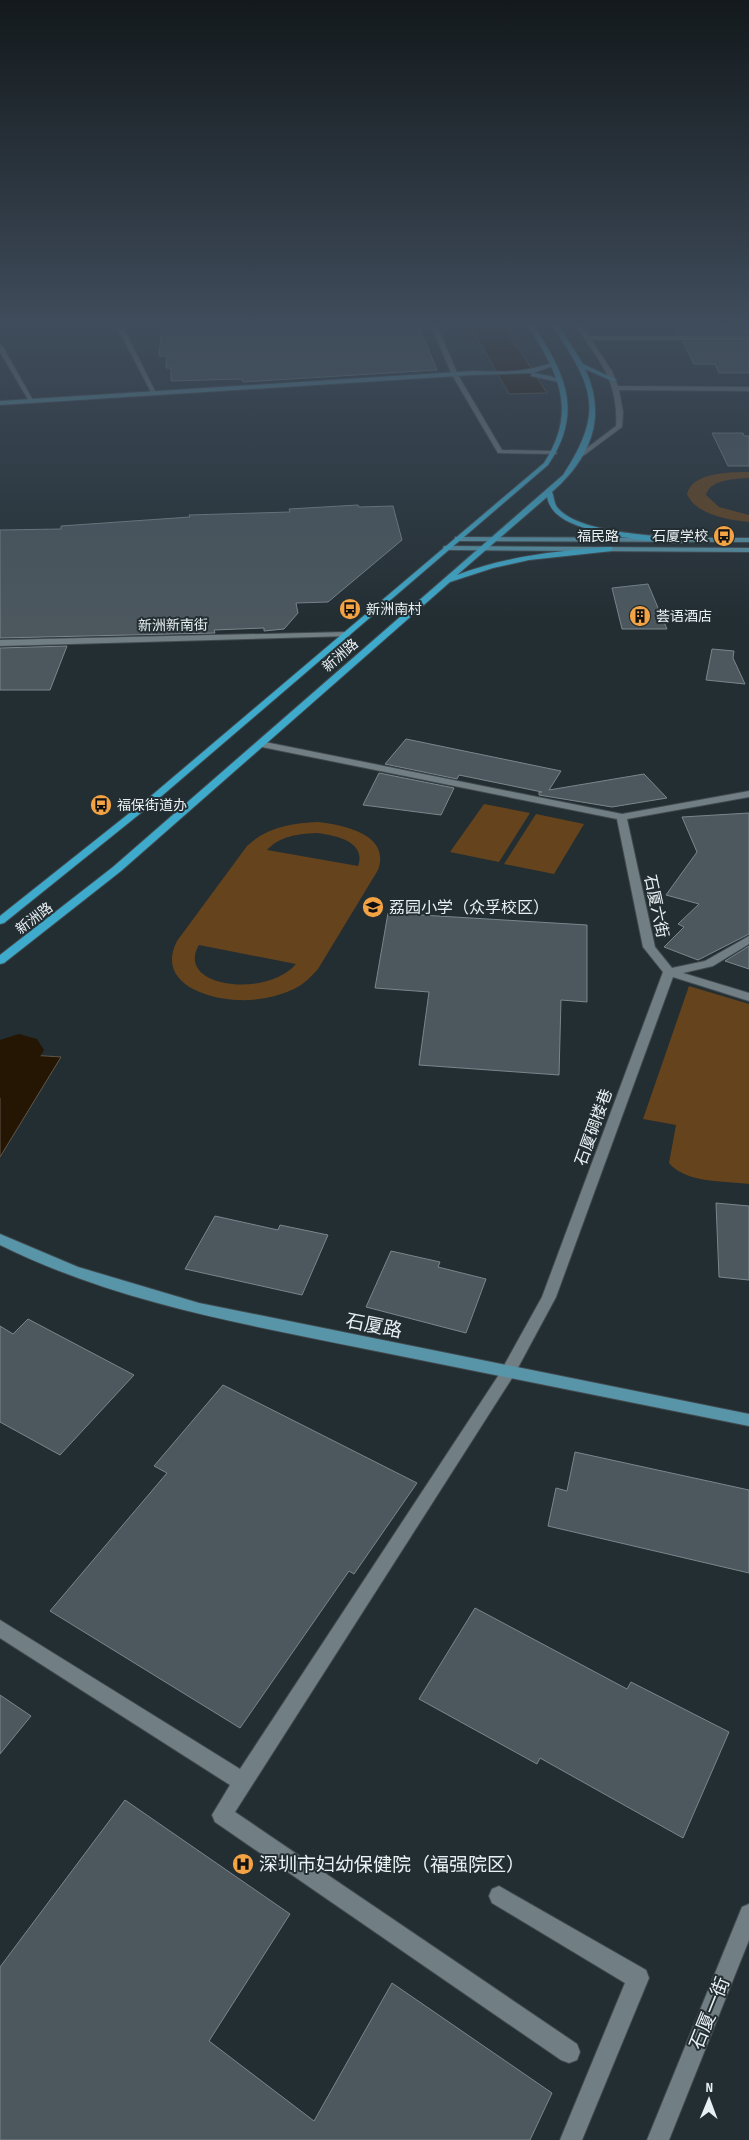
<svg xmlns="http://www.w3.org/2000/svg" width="749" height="2140" font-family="'Sofia Sans Condensed','Noto Sans SC',sans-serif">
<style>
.green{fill:#65431c;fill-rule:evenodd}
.water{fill:#251503;stroke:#60574b}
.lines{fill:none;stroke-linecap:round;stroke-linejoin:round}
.river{fill:#251503;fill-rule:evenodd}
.building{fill:#4c585e;stroke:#79868c}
.lane-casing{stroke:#414a4f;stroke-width:2}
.street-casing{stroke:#414a4f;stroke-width:2}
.secondary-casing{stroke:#414a4f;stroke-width:2}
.primary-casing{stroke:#414a4f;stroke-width:2}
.lane{fill:#717f84;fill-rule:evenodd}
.street{fill:#717f84;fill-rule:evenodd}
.secondary{fill:#5895a8;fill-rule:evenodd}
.primary{fill:#3fabcc;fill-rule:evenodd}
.labels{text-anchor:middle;stroke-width:4;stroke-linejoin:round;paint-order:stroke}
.far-street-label{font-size:14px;fill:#e9f0f3;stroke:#232e33}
.far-poi-label{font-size:14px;fill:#e9f0f3;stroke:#232e33;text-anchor:start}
.street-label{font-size:16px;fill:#e9f0f3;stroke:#232e33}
.poi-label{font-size:16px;fill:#e9f0f3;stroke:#232e33;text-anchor:start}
.near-street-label{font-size:19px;fill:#e9f0f3;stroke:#232e33}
.near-poi-label{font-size:19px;fill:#e9f0f3;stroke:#232e33;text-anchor:start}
</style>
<rect width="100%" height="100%" fill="#232e33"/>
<path class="green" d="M749,472V478C736,479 710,479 706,495L719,507L749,515V522C729,520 696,515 687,494C692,472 731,472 749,472Z
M484,804L530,813L499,862L450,852Z
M536,814L584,824L554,874L504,864Z
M318,822C343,825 391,834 378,870L318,969C311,977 304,984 294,989C277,997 257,1001 238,1000C205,999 156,982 177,941L247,846C267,827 292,823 318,822ZM316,833C334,835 367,841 358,866L267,850C280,836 298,834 316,833ZM199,945L296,964C266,999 174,987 199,945Z
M689,986L749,1004V1184C725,1181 685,1183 669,1163L676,1125L643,1119Z"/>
<path class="water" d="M469,323H502L547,393L509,394Z
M0,1053L61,1057L0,1157Z"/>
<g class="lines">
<path class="river" d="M19,1034L37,1039L44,1050L18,1093L0,1098V1040Z"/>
</g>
<path class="building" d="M162,323H417L437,370L243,382L241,379L171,381V368H166L167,356H159Z
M673,323H713L749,332V334H679Z
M683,342H749V373H719L715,364H694Z
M712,433H743L744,436H749V466H728Z
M358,505L359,507L393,506L402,540L328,602L296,603L298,613L284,629L264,631V628L214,630L215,633L0,638V530L61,529V526L190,517L189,515L290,512L289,509Z
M648,584L667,629H622L612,588Z
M67,646L50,690H0V648Z
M712,649L734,651L733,658L745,684L706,680Z
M406,739L561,771L549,790L644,774L667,798L612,807L539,795V792H542L459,775L457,779L385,764Z
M379,773L454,788L441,815L363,805Z
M749,813V934L698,960L664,947L684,927L678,924L699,904L666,895L697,852L682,817Z
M388,913L587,925V1002L561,1000L559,1075L419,1065L429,992L375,988Z
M749,946V969L725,961Z
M716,1203L749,1206V1280L719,1277Z
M215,1216L278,1230L280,1225L328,1235L302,1295L185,1269Z
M391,1251L440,1262L438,1267L486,1279L466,1333L366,1307Z
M28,1319L134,1375L60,1455L0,1422V1326L13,1334Z
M223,1385L417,1483L354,1574L349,1571L240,1728L50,1611L167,1473L154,1466Z
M575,1452L749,1490V1573L548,1526L556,1488L567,1491Z
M475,1608L627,1689L631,1682L729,1732L683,1838L540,1758L537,1764L419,1699Z
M0,1695L31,1716L0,1754Z
M125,1800L290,1914L209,2041L314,2121L392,1983L552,2093L530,2140H0V1967Z"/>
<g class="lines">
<g class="lane-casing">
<path id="lane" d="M509,1365L514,1367L517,1371L514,1375L235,1812L577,2044L580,2052L577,2060L569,2063L561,2060L215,1822L212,1815L230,1785L0,1638V1620L240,1769L504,1367Z
M499,1886L646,1970L649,1978L582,2140H560L625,1983L492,1903L489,1896L492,1889Z"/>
</g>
<g class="street-casing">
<path id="street" d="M115,323H121L157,395L152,394Z
M430,323H436L458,375L502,450L554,451L557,453L556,454L498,453L452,375Z
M573,323H579L589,336H749V340H591L612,371L618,386L749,387V391L619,390L623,412L622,427L583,456H579V454L616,426C619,382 598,357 573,323Z
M0,345L3,347L34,402L29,401L0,352Z
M346,632L350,634L349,636L0,646V640Z
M260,741L622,814L749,791V797L627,819L655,947L672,968L705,961L749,936V944L713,966L683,973L749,993V1001L673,977L556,1297L514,1375L509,1377L504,1375L501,1371L542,1297L663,972L643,947L617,819L257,746V742Z
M749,1904V1940L669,2140H647L742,1907Z"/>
</g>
<g class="secondary-casing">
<path id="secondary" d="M554,362L556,365L533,373L550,376L563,381V383L531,376L532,373L473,375L0,405V401L473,371C503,372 526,373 554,362Z
M455,537L749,538V542L458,541H455Z
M444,546L749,548V552L447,550L443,548Z
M0,1234L78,1267L199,1303L749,1414V1426C620,1400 490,1374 361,1348C238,1323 113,1301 0,1245Z"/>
</g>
<g class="primary-casing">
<path id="primary" d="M526,323H532C564,372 585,410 548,465L157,800L4,923L0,924V916L151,796L544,463C579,409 557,371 526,323Z
M551,323H557L583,364L617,380L612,381L585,369C608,417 590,459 552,492C554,496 554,503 557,507C577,533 656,536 687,538H690V542C663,546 583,533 562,518C553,512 549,506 547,497L457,575C506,556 557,551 609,547H612V551L529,560L493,568L450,582L121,871L4,963L0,964V955L113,867L563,475C607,408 591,385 551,323Z"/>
</g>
<use href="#lane" class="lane"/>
<use href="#street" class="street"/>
<use href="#secondary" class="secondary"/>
<use href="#primary" class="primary"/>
</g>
<linearGradient id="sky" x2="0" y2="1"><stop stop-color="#13191c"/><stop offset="0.52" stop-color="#3f4c5b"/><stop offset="1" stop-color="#3f4c5b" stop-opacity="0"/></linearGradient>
<rect width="749" height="623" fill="url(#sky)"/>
<defs>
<g id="bus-disc" transform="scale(1.125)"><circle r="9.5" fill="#f4a344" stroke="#232e33"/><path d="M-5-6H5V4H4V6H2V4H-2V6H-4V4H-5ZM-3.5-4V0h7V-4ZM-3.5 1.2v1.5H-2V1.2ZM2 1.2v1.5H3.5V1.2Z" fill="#111"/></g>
<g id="building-disc" transform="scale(1.125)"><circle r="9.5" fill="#f4a344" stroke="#232e33"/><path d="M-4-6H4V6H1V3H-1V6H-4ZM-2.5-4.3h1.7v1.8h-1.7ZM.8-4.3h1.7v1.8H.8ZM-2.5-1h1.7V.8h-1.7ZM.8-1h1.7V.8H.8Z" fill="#111"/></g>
<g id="school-disc" transform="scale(1.125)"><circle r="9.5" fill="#f4a344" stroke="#232e33"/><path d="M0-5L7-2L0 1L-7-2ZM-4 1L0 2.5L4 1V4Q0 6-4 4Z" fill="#111"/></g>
<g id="hospital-disc" transform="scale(1.125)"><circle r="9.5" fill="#f4a344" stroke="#232e33"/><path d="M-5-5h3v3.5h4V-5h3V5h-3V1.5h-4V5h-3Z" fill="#111"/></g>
</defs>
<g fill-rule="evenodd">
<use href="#bus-disc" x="724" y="536"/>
<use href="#bus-disc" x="350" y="609"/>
<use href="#building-disc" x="640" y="616"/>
<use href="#bus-disc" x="101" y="805"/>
<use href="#school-disc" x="373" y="907"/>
<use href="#hospital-disc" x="243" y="1864"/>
</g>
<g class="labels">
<g class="far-street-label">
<text x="598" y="541">福民路</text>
<text transform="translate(173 625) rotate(-1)" y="5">新洲新南街</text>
<text transform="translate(340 655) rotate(-41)" y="5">新洲路</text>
<text transform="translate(34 918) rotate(-37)" y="5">新洲路</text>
</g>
<g class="far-poi-label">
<text x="708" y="541" text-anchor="end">石厦学校</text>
<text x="366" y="614">新洲南村</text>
<text x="656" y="621">荟语酒店</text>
<text x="117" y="810">福保街道办</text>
</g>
<g class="street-label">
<text transform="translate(657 906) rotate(78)" y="6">石厦六街</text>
<text transform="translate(593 1127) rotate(-70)" y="6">石厦碉楼巷</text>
</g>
<g class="poi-label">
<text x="389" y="913">荔园小学（众孚校区）</text>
</g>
<g class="near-street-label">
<text transform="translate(374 1325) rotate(11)" y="7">石厦路</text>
<text transform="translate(709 2013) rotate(-68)" y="7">石厦一街</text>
</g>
<g class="near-poi-label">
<text x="259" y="1871">深圳市妇幼保健院（福强院区）</text>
</g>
</g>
<g transform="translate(709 2100) rotate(1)" stroke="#232e33" stroke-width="4" paint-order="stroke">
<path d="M0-4L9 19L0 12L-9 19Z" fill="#e9f0f3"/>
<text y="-8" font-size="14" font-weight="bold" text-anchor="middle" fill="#e9f0f3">N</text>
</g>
</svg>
